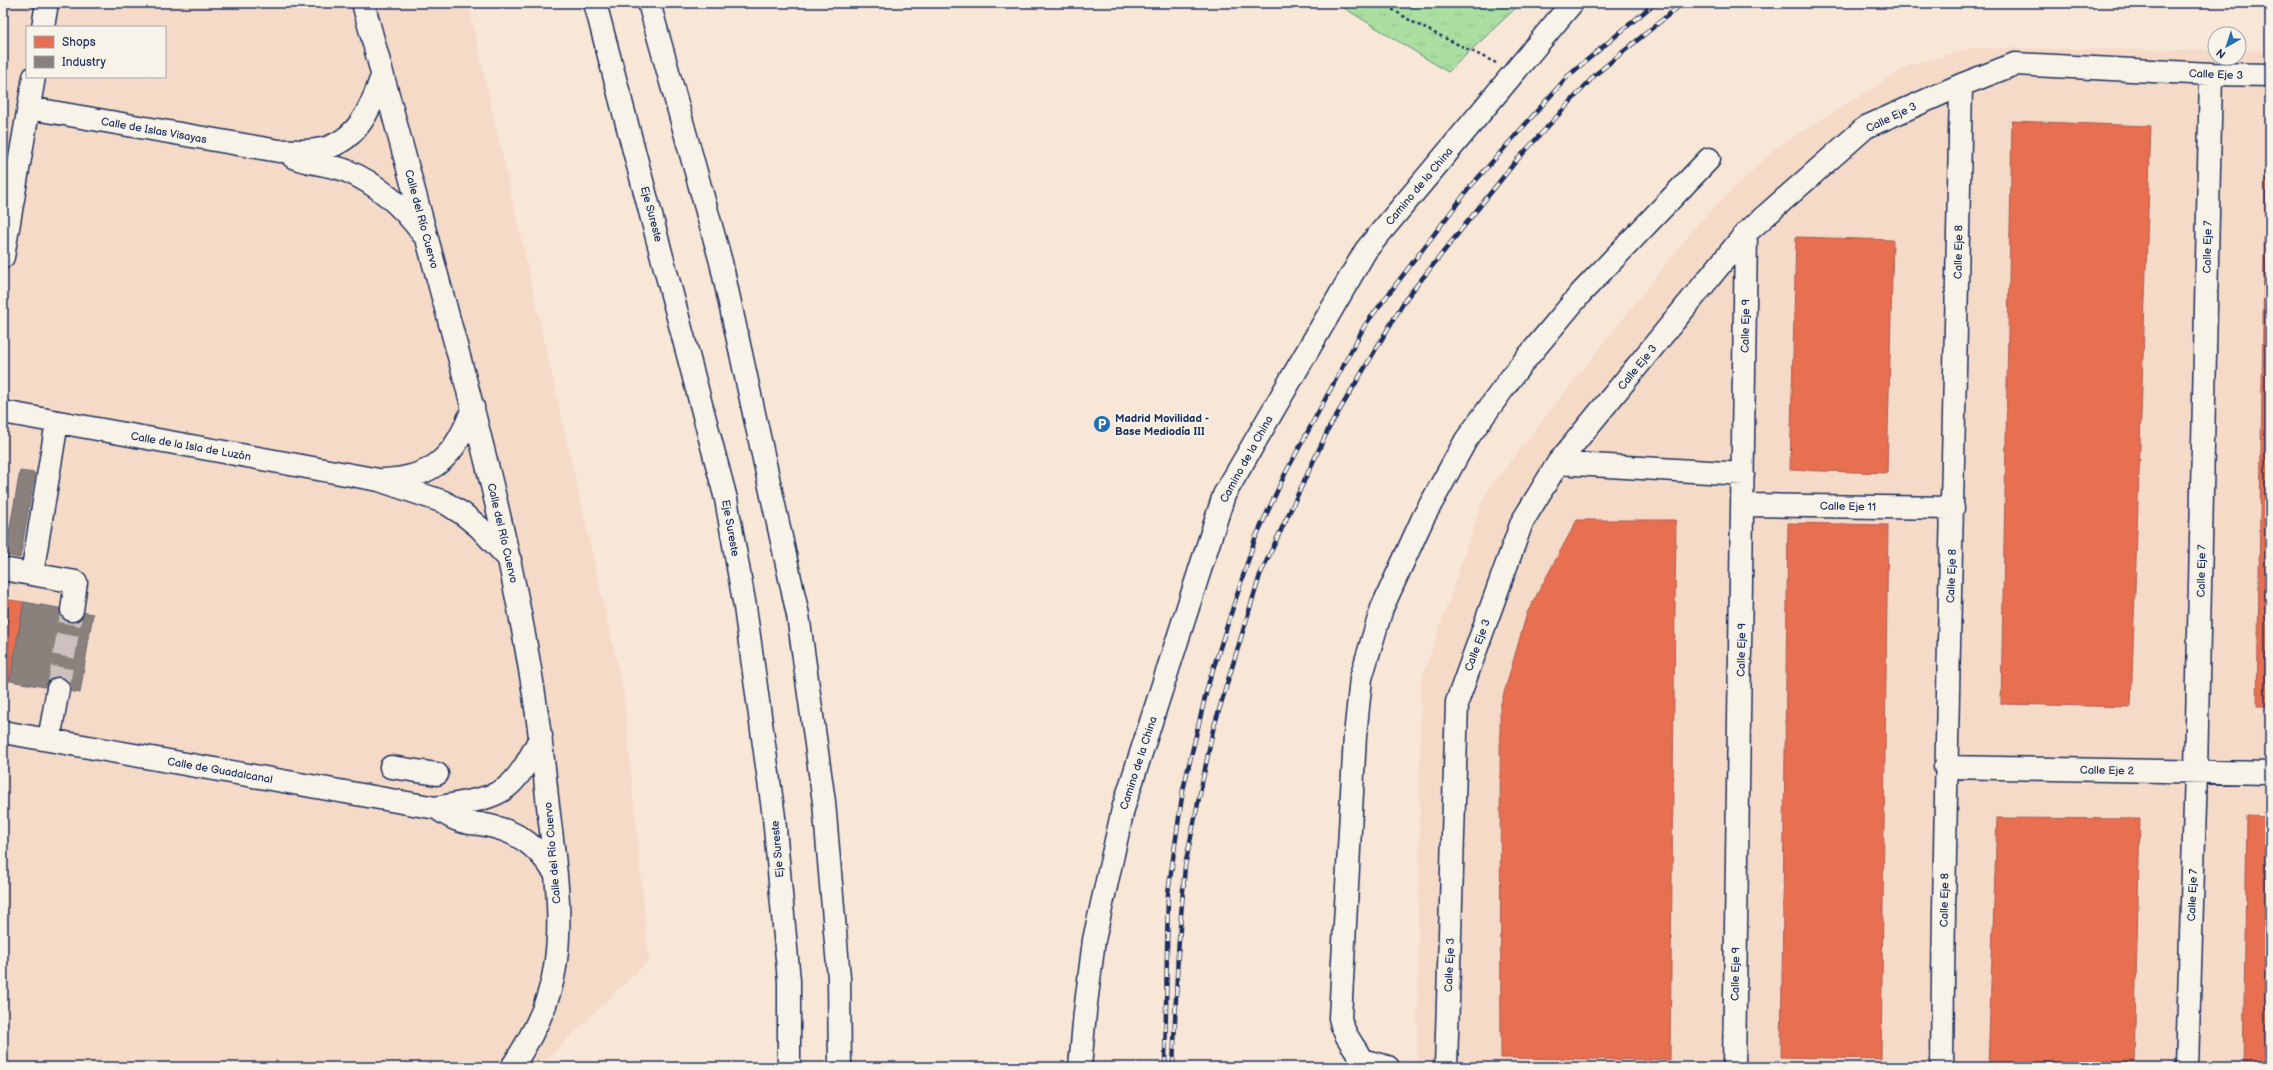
<svg xmlns="http://www.w3.org/2000/svg" width="2273" height="1070" font-family="'Balsamiq Sans',sans-serif">
<style>
.built{fill:#f5dac8;fill-rule:evenodd}
.grass{fill:url(#grass-tufts);stroke:#628780}
.shops{fill:#e76f51;stroke:#aa5c55}
.industry{fill:#8a817c;stroke:#696873}
.lines{fill:none;stroke-linecap:round;stroke-linejoin:round}
.minor-tunnel{stroke:#ccc1be;stroke-width:22;stroke-dasharray:22 11;stroke-linecap:butt}
.minor-casing{stroke:#1b2f5e;stroke-width:25}
.highway-casing{stroke:#1b2f5e;stroke-width:25}
.path{stroke:#1b2f5e;stroke-width:2.5;stroke-dasharray:3 3;stroke-linecap:butt}
.minor{stroke:#f7f3e8;stroke-width:22}
.highway{stroke:#f7f3e8;stroke-width:22}
.rail-casing{stroke:#1b2f5e;stroke-width:4.5}
.rail{stroke:#f7f3e8;stroke-width:3;stroke-dasharray:9;stroke-linecap:butt}
.labels{text-anchor:middle;stroke-width:4;stroke-linejoin:round;paint-order:stroke}
.street-label{font-size:11px;fill:#1b2f5e;stroke:#f7f3e8}
.poi-label{font-size:11px;font-weight:bold;fill:#1b2f5e;stroke:#f7f3e8;text-anchor:start}
</style>
<defs>
<pattern id="grass-tufts" width="24" height="20" patternUnits="userSpaceOnUse"><rect width="24" height="20" fill="#aadfa1"/><path d="M3 7l-1-3M5 7V3M7 7l1-3M15 17l-1-3M17 17v-4M19 17l1-3" fill="none" stroke="#92c08d"/></pattern>
</defs>
<rect width="100%" height="100%" fill="#f8e6d6"/>
<filter id="ink" filterUnits="userSpaceOnUse"><feTurbulence type="fractalNoise" baseFrequency=".025" numOctaves="2"/><feDisplacementMap in="SourceGraphic" scale="8" xChannelSelector="R" yChannelSelector="G"/><feConvolveMatrix kernelMatrix="1 2 1 2 8 2 1 2 1" color-interpolation-filters="sRGB"/></filter>
<g filter="url(#ink)">
<path class="built" d="M3,3H468L623,690L649,960L538,1067H3ZM27,27H165V77H27Z
M1972,48L2215,50V58H2239V50L2270,51V1067H1417L1421,682L1485,494L1700,221L1776,148L1910,65Z"/>
<path class="grass" d="M1336,3H1521L1448,72Z"/>
<path class="shops" d="M2012,121L2151,126L2131,707L2001,704Z
M2266,130H2270V706H2257Z
M1796,237L1893,240L1887,473L1790,470Z
M1577,520H1676L1670,1060L1501,1058L1500,707L1527,613Z
M1788,523L1888,525L1881,1059L1781,1057Z
M3,599L24,602L10,681L3,679Z
M2247,816L2270,817V1067H2243Z
M1997,818L2140,819L2134,1067H1988Z"/>
<path class="industry" d="M20,471L35,473L20,558L5,555Z
M24,602L93,614L80,693L10,681Z"/>
<g class="lines">
<path class="minor-tunnel" d="M58,689L72,610"/>
<g class="minor-casing">
<path id="minor" d="M363,3C393,115 424,226 454,338C495,489 532,641 547,797C553,852 564,911 555,967C550,1003 532,1037 512,1067
M43,27L47,3
M29,108L279,151C291,150 304,152 316,150C356,145 371,109 382,76
M293,157C310,164 329,164 347,171C378,184 403,207 423,234
M3,257L34,77
M3,412L379,480L444,502L463,514L479,527L510,560
M1558,463L1743,474
M384,480C435,478 457,454 473,407
M1743,505L1953,508
M3,569L76,582L72,610
M32,574L57,422
M3,732L436,808C502,795 510,799 541,736
M49,740L58,689
M391,767L437,774
M1945,767L2270,773
M436,808C443,812 450,817 458,820C466,824 477,823 485,825C518,831 537,846 555,873
M1362,1060L1388,1067
M1080,1067L1085,1012L1094,940L1123,809L1224,495L1366,250L1572,3
M1364,1067C1360,1050 1344,1040 1340,1018L1355,736L1361,678L1382,608L1423,518L1466,440L1516,371L1581,293L1709,159
M1446,1067L1457,702L1522,522L1558,463L1746,233L1866,127L1961,85L2015,64L2211,74L2270,75
M1734,1067L1746,233
M1942,1067C1945,740 1955,412 1961,85
M2187,1067L2196,771L2211,74"/>
</g>
<g class="highway-casing">
<path id="highway" d="M595,3L726,499L745,607L774,817L789,981V1067
M649,3L721,262L798,615L824,802L839,978L840,1067"/>
</g>
<path class="path" d="M1382,3L1416,24L1496,63"/>
<use href="#minor" class="minor"/>
<use href="#highway" class="highway"/>
<g class="rail-casing">
<path id="rail" d="M1165,1067L1168,893L1183,790L1208,685L1255,539L1285,474L1365,325L1470,187L1568,76L1655,3
M1173,1067L1178,953L1185,866L1213,730L1260,575L1329,428L1405,300L1516,161L1596,74L1683,3"/>
</g>
<use href="#rail" class="rail"/>
</g>
</g>
<defs>
<g id="parking-disc" transform="scale(0.9)"><circle r="9.5" fill="#1f6fb2" stroke="#f7f3e8"/><path d="M-3.5-5.5H1a3.5 3.5 0 0 1 0 7H-1V5.5H-3.5ZM-1-3.4V-.6H.8a1.4 1.4 0 0 0 0-2.8Z" fill="#fff"/></g>
</defs>
<g fill-rule="evenodd">
<use href="#parking-disc" x="1102" y="424"/>
</g>
<g class="labels">
<g class="street-label">
<text transform="translate(2216 74) rotate(2)" y="4">Calle Eje 3</text>
<text transform="translate(1891 117) rotate(-26)" y="4">Calle Eje 3</text>
<text transform="translate(154 130) rotate(10)" y="4">Calle de Islas Visayas</text>
<text transform="translate(1419 186) rotate(-50)" y="4">Camino de la China</text>
<text transform="translate(652 214) rotate(75)" y="4">Eje Sureste</text>
<text transform="translate(422 219) rotate(75)" y="4">Calle del Río Cuervo</text>
<text transform="translate(2207 247) rotate(-89)" y="4">Calle Eje 7</text>
<text transform="translate(1958 252) rotate(-89)" y="4">Calle Eje 8</text>
<text transform="translate(1745 326) rotate(-89)" y="4">Calle Eje 9</text>
<text transform="translate(1637 367) rotate(-51)" y="4">Calle Eje 3</text>
<text transform="translate(191 446) rotate(10)" y="4">Calle de la Isla de Luzón</text>
<text transform="translate(1246 459) rotate(-61)" y="4">Camino de la China</text>
<text transform="translate(1848 506) rotate(1)" y="4">Calle Eje 11</text>
<text transform="translate(731 528) rotate(80)" y="4">Eje Sureste</text>
<text transform="translate(503 533) rotate(77)" y="4">Calle del Río Cuervo</text>
<text transform="translate(2201 571) rotate(-89)" y="4">Calle Eje 7</text>
<text transform="translate(1951 576) rotate(-88)" y="4">Calle Eje 8</text>
<text transform="translate(1477 645) rotate(-70)" y="4">Calle Eje 3</text>
<text transform="translate(1741 650) rotate(-89)" y="4">Calle Eje 9</text>
<text transform="translate(1138 763) rotate(-72)" y="4">Camino de la China</text>
<text transform="translate(220 770) rotate(10)" y="4">Calle de Guadalcanal</text>
<text transform="translate(2107 770) rotate(1)" y="4">Calle Eje 2</text>
<text transform="translate(777 849) rotate(-95)" y="4">Eje Sureste</text>
<text transform="translate(552 853) rotate(-95)" y="4">Calle del Río Cuervo</text>
<text transform="translate(2192 895) rotate(-88)" y="4">Calle Eje 7</text>
<text transform="translate(1944 900) rotate(-89)" y="4">Calle Eje 8</text>
<text transform="translate(1449 965) rotate(-88)" y="4">Calle Eje 3</text>
<text transform="translate(1735 974) rotate(-89)" y="4">Calle Eje 9</text>
</g>
<g class="poi-label">
<text x="1115" y="422">Madrid Movilidad -<tspan x="1115" dy="13">Base Mediodía III</tspan></text>
</g>
</g>
<rect width="2273" height="1070" fill="none" stroke="#f7f3e8" stroke-width="16"/>
<rect x="8" y="8" width="2257" height="1054" fill="none" stroke="#1b2f5e" stroke-width="1.5" filter="url(#ink)"/>
<rect x="26" y="26" width="140" height="52" fill="#f7f3e8" stroke="#9fa5b1"/>
<rect x="34" y="36" width="20" height="12" fill="#e76f51" stroke="#9fa5b1"/>
<text x="62" y="46" font-size="12" fill="#1b2f5e">Shops</text>
<rect x="34" y="56" width="20" height="12" fill="#8a817c" stroke="#9fa5b1"/>
<text x="62" y="66" font-size="12" fill="#1b2f5e">Industry</text>
<g transform="translate(2227 46) rotate(219)"><circle r="19" fill="#f7f3e8" stroke="#9fa5b1"/>
<path d="M0-3L7 15L0 10L-7 15Z" fill="#1f6fb2"/>
<text y="-6" font-size="11" font-weight="bold" text-anchor="middle" fill="#1b2f5e">N</text>
</g>
</svg>
